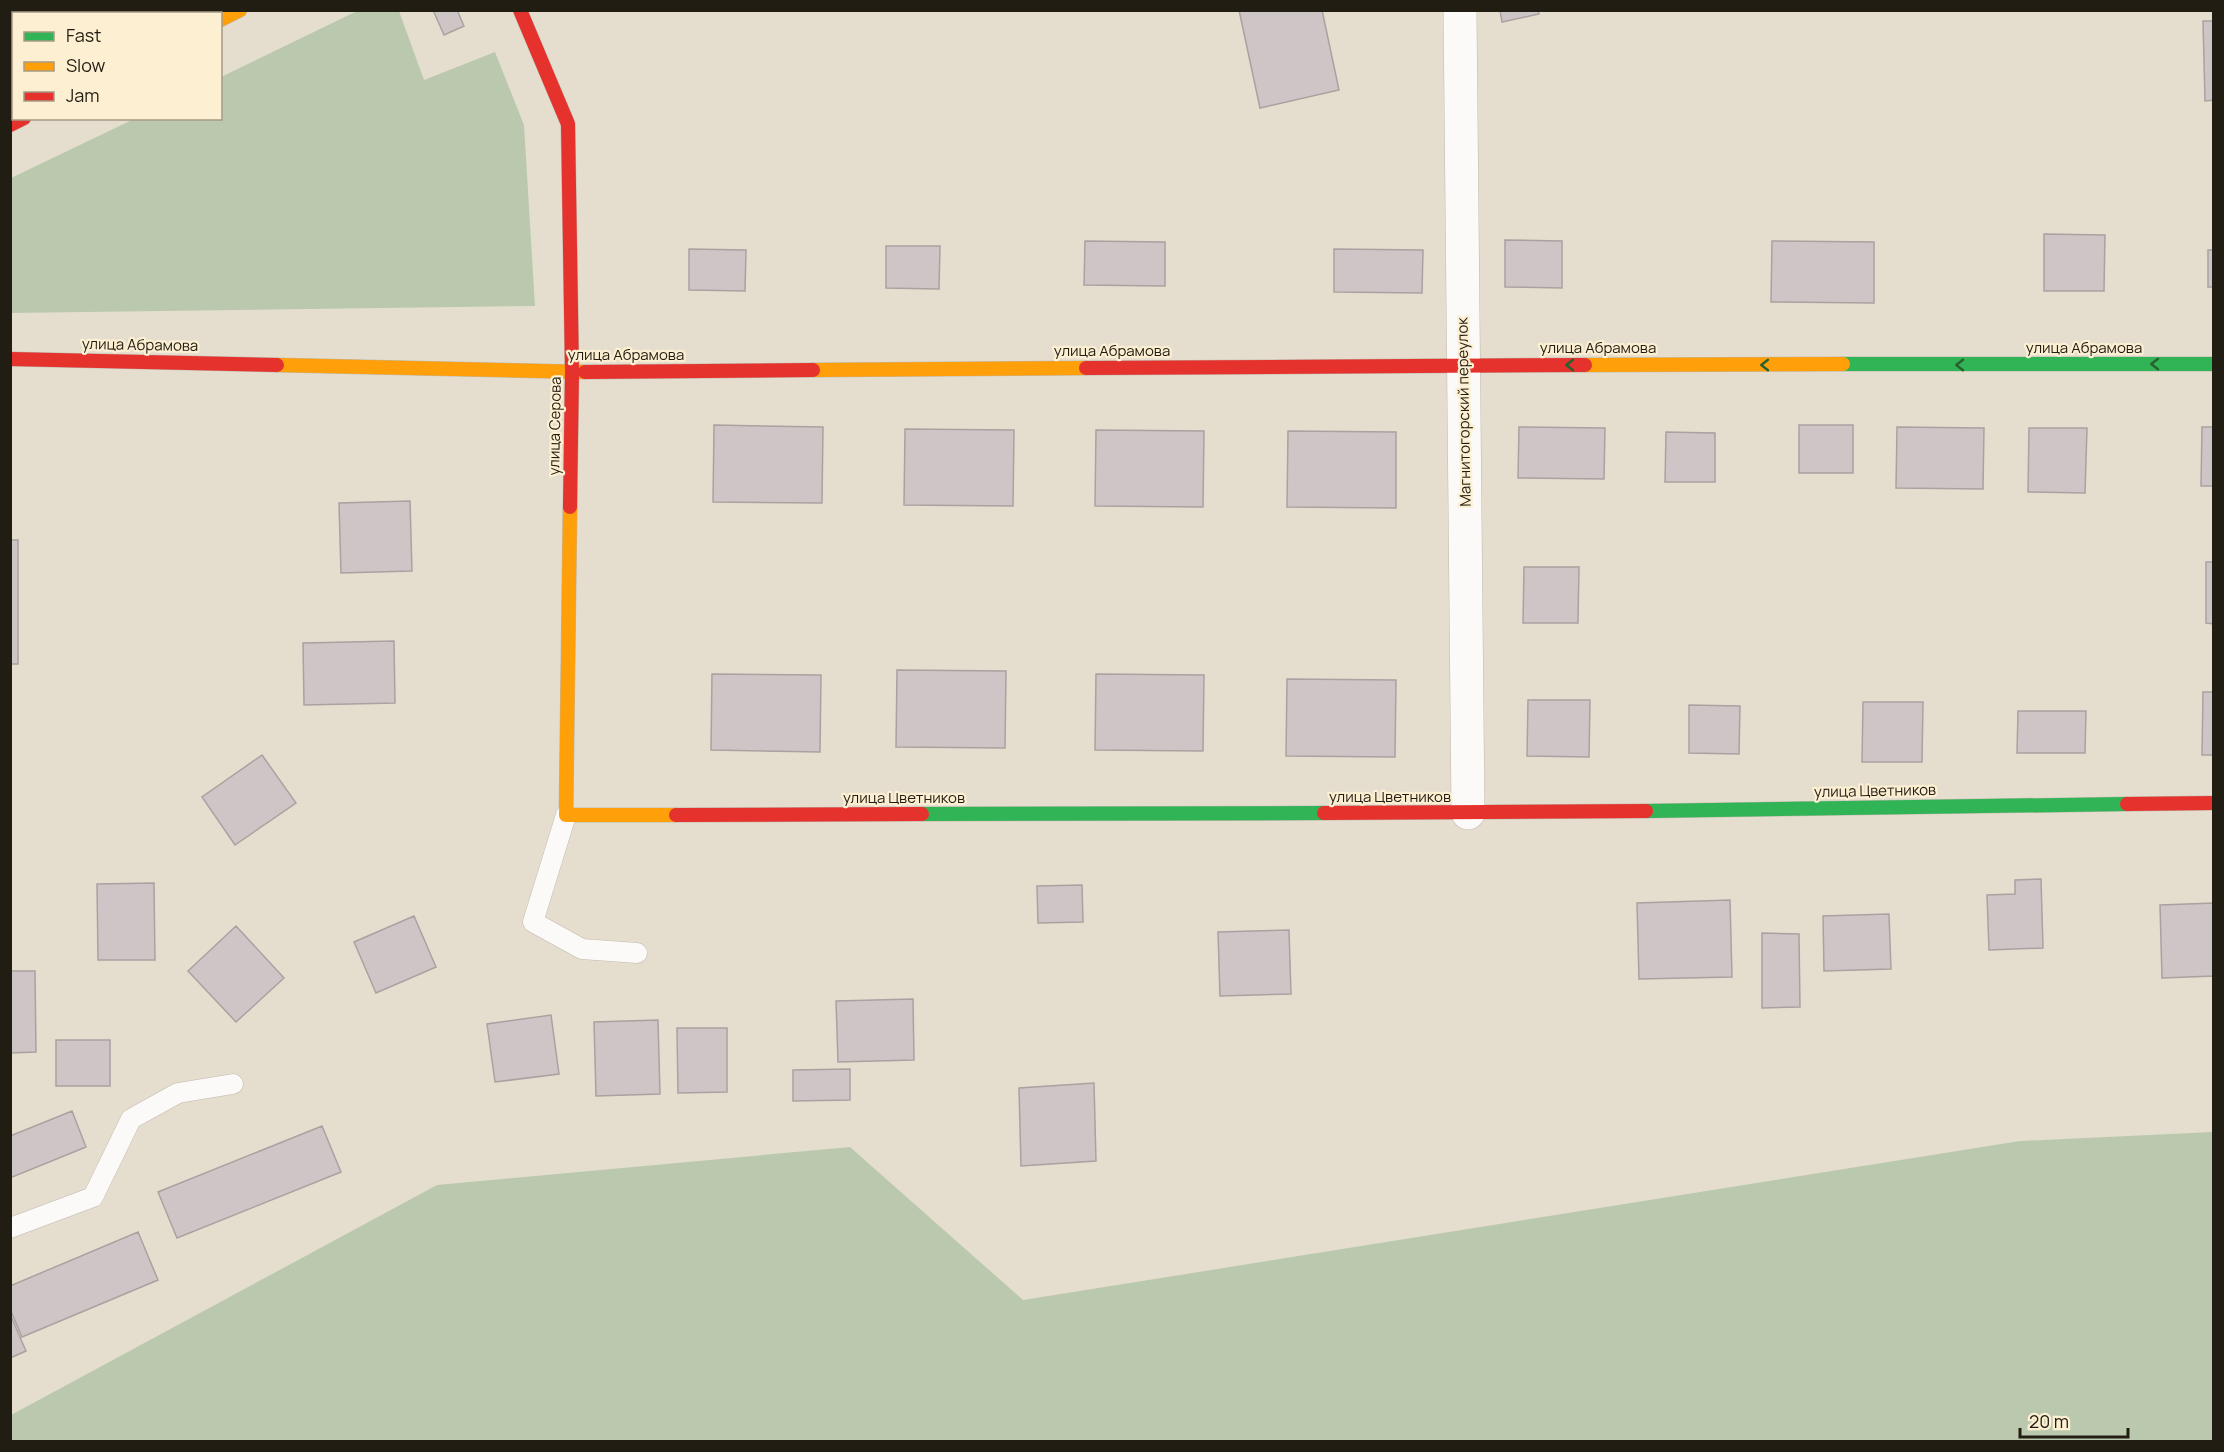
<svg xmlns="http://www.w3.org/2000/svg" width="2224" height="1452" font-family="Manrope,sans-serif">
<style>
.forest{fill:#bac9ad}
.building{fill:#cec5c6;stroke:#a9a2a0;stroke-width:1.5}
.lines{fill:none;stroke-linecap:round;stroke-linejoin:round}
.lane-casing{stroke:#bfb9ad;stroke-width:21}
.street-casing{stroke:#bfb9ad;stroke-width:34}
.fast-casing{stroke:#bfb9ad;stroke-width:15}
.slow-casing{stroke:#bfb9ad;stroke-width:15}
.jam-casing{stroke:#bfb9ad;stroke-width:15}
.path{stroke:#c3bfb9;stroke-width:4;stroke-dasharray:1.5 4.5;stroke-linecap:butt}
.lane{stroke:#fbfaf8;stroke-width:20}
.street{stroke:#fbfaf8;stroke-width:33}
.fast{stroke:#30b455;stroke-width:14}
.slow{stroke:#ff9f0a;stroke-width:14}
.jam{stroke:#e5322d;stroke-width:14}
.oneway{stroke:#286130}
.labels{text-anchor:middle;stroke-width:4.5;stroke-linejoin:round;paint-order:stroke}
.street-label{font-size:15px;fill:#221d12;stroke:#fcefd2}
</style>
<rect width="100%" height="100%" fill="#e5decf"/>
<path class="forest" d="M357,11H399L424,80L495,52L524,125L535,306L11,313V178L134,119L220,118L221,77Z
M2213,1132V1441H11V1415L437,1185L850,1147L1023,1300L2020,1141Z"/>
<path class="building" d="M10,10H94L88,14H14V49L10,50Z
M433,10H457L464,26L444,35Z
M1239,10H1322L1339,90L1260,108Z
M1500,10H1538L1539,14L1502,22Z
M2203,21H2214V100L2205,101Z
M2044,234L2105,235L2104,291H2044Z
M1505,240L1562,241V288L1505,287Z
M1085,241L1165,242V286L1084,285Z
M1772,241L1874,242V303L1771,302Z
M886,246H940L939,289L886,288Z
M689,249L746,250L745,291L689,290Z
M1334,249L1423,250L1422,293L1334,292Z
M2208,250H2214V287H2208Z
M714,425L823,427L822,503L713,502Z
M1799,425H1853V473H1799Z
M1519,427L1605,428L1604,479L1518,478Z
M1897,427L1984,428L1983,489L1896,488Z
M2202,427H2214V486H2201Z
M2029,428H2087L2085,493L2028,492Z
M905,429L1014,430L1013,506L904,505Z
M1096,430L1204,431L1203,507L1095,506Z
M1288,431L1396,432V508L1287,507Z
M1666,432L1715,433V482H1665Z
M410,501L412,571L341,573L339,503Z
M10,540H18V664H10Z
M2206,562H2214V624L2206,623Z
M1524,567H1579L1578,623H1523Z
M394,641L395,703L304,705L303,643Z
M897,670L1006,671L1005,748L896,747Z
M712,674L821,675L820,752L711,750Z
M1096,674L1204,675L1203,751L1095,750Z
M1287,679L1396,680L1395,757L1286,756Z
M2203,692H2214V755H2202Z
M1528,700H1590L1589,757L1527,756Z
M1863,702H1923L1922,762H1862Z
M1689,705L1740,706L1739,754L1689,753Z
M2018,711H2086L2085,753H2017Z
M262,755L296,803L235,845L202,797Z
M2041,879L2043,948L1989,950L1987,895L2015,894V880Z
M154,883L155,960H98L97,884Z
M1082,885L1083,922L1038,923L1037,886Z
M1730,900L1732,977L1639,979L1637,903Z
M2214,903V976L2162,978L2160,905Z
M1889,914L1891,969L1824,971L1823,916Z
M414,916L436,967L376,993L354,942Z
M236,926L284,978L236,1022L188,971Z
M1289,930L1291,994L1220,996L1218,932Z
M1762,933L1799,934L1800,1007L1762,1008Z
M10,971H35L36,1052L10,1053Z
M913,999L914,1060L838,1062L836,1001Z
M551,1015L559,1074L495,1082L487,1024Z
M658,1020L660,1094L596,1096L594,1022Z
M677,1028H727V1092L678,1093Z
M56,1040H110V1086H56Z
M850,1069V1100L793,1101V1070Z
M1094,1083L1096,1161L1021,1166L1019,1088Z
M72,1111L86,1147L10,1178V1136Z
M322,1126L341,1172L177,1238L158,1192Z
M138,1232L158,1280L22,1337L10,1309V1286Z
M10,1314L26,1351L10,1358Z"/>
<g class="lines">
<g class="lane-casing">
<path id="lane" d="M566,815L533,922L582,949L637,953
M10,1228L93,1197L131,1119L178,1093L233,1084"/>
</g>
<g class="street-casing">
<path id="street" d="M1460,10L1468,813"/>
</g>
<g class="fast-casing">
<path id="fast" d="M1843,364H2214
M1646,811L2127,804
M922,814L1324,813"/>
</g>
<g class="slow-casing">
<path id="slow" d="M220,20L240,10
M277,365L585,372
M1585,365L1843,364
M813,370L1086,368
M570,507L566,815H676"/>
</g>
<g class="jam-casing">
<path id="jam" d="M520,10L568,124L572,372L570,507
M10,125L24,118
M10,359L277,365
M1086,368L1585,365
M585,372L813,370
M2127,804L2214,803
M1324,813L1646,811
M676,815L922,814"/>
</g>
<path class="path" d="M115,14L121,10
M10,63L14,61"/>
<use href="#lane" class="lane"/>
<use href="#street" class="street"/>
<use href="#fast" class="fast"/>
<use href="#slow" class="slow"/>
<use href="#jam" class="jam"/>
</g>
<defs><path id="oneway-chevron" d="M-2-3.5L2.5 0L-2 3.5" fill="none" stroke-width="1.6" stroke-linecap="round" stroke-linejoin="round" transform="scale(1.5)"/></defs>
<g class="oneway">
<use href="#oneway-chevron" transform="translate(2155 364) rotate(180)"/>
<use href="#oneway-chevron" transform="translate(1570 365) rotate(180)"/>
<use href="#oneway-chevron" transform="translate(1765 365) rotate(180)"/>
<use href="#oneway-chevron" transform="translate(1960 365) rotate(180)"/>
</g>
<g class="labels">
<g class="street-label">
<text transform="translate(140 345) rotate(1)" y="5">улица Абрамова</text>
<text x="1598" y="353">улица Абрамова</text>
<text x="2084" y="353">улица Абрамова</text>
<text x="1112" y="356">улица Абрамова</text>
<text x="626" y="360">улица Абрамова</text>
<text transform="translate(1464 412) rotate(-91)" y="5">Магнитогорский переулок</text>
<text transform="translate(555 426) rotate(-89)" y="5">улица Серова</text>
<text transform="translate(1875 791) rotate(-1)" y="5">улица Цветников</text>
<text x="1390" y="802">улица Цветников</text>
<text x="904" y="803">улица Цветников</text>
</g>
</g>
<rect width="2224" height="1452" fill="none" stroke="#221d12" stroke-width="24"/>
<rect x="12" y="12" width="210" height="108" fill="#fcefd2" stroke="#a59b85" stroke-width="1.5"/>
<rect x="24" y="32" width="30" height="9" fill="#30b455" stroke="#a59b85" stroke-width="1.5"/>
<text x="66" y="42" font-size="18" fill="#221d12">Fast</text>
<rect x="24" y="62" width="30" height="9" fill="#ff9f0a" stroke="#a59b85" stroke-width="1.5"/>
<text x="66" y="72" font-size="18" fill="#221d12">Slow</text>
<rect x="24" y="92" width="30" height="9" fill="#e5322d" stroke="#a59b85" stroke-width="1.5"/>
<text x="66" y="102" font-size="18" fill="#221d12">Jam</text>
<path d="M2020 1428v9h108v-9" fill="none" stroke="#221d12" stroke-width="3"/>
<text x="2029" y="1428" font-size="18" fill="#221d12" stroke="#fcefd2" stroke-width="4.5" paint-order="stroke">20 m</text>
</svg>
